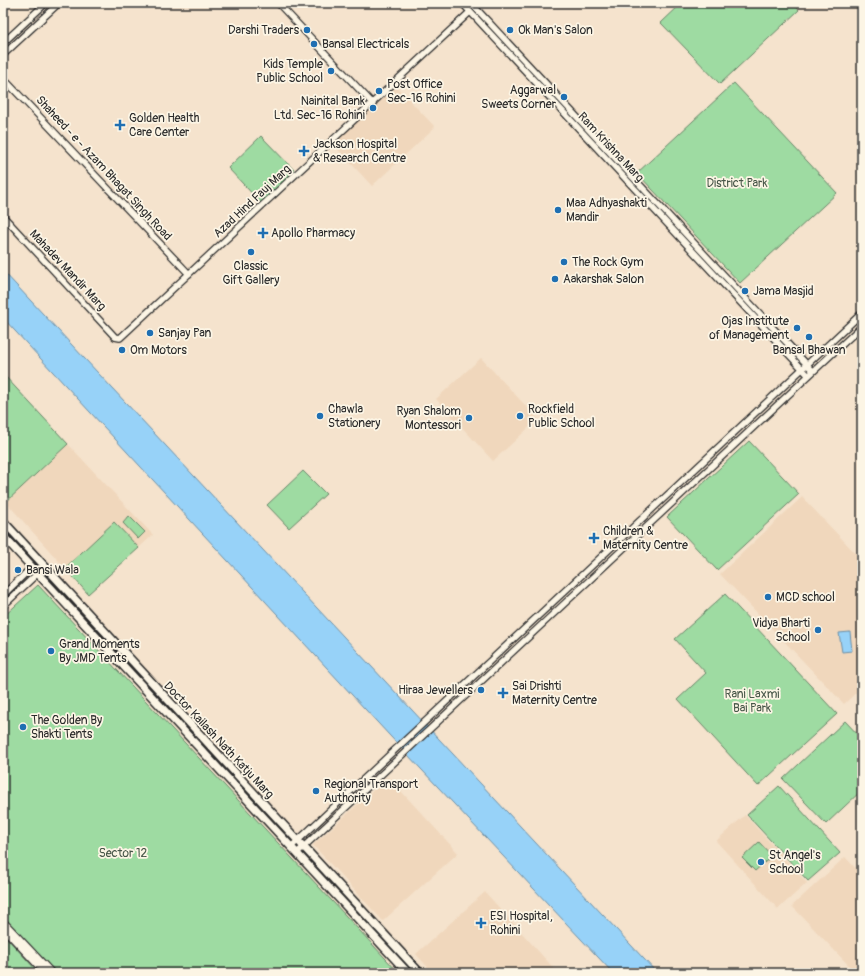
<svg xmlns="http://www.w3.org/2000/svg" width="865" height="976" font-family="Pangolin,sans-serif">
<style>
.built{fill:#f0d7bc}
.green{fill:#9edba2;stroke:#648366}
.water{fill:#97d2f8;stroke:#6c8fa6}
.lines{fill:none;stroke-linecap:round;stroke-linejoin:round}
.minor-casing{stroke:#2b2b2b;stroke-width:8}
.major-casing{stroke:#2b2b2b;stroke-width:10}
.minor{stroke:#fcf5e5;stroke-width:5.5}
.major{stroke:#fcf5e5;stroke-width:7}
.poi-dot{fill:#1f6fb2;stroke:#fcf5e5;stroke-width:1.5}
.labels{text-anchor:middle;stroke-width:3.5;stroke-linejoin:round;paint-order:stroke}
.poi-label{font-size:12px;fill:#2b2b2b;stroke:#fcf5e5;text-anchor:start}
.street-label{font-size:12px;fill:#2b2b2b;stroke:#fcf5e5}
.park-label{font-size:12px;fill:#485749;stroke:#fcf5e5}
</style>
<rect width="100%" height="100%" fill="#f5e3cd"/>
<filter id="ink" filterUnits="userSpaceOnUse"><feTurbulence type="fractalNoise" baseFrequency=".025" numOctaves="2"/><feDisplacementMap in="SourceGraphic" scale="8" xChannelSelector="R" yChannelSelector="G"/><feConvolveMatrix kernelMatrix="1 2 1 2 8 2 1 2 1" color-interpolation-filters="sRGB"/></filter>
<g filter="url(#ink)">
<path class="built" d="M396,86L435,127L372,186L333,144Z
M481,358L538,419L493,461L436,399Z
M68,444L153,535L88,594L6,502Z
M802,497L862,560V687L844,704L720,574Z
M388,777L458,853L383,921L313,845Z
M745,815L807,883L778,909L716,841Z
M845,857L862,875V934L859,936L862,939V973H856L792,906Z
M485,892L558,973H433L416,954Z"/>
<path class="green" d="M682,3H792L799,10L720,84L661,23Z
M734,83L837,193L740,283L637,173Z
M261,136L295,171L261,203L228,168Z
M3,374L68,444L6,502L3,499Z
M749,441L799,494L717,570L667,517Z
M303,471L326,494L289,528L267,505Z
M129,516L145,532L138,539L123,523Z
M114,522L139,548L88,594L65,568Z
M38,585L399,973H55L3,918V617Z
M725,594L837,714L758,786L678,699L706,673L675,639Z
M845,721L862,739V790L826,824L783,779Z
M779,786L840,853L808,881L747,815Z
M759,842L772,856L755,871L742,858Z
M3,934L39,973H3Z"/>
<path class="water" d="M3,271L657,973H613L390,736L3,318Z
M850,632L852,651L842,652L839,633Z"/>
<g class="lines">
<g class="minor-casing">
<path id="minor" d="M278,3L373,104
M462,3L808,375
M471,3L813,371
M3,43L46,3
M3,55L59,3
M3,78L189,274
M3,216L115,337L120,338L470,12
M3,595L32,567
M3,606L38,573
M291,847L862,313
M297,853L862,326
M3,921L52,973
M3,928L45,973"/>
</g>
<g class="major-casing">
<path id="major" d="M3,521L420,973
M3,536L408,973"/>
</g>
<use href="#minor" class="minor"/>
<use href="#major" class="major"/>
</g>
</g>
<g class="poi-dot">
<circle cx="307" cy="30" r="4"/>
<circle cx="510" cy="30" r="4"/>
<circle cx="314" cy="44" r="4"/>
<circle cx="331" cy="71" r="4"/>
<circle cx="379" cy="91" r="4"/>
<circle cx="564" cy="97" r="4"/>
<circle cx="373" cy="108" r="4"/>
<path d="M118 119h4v4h4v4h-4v4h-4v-4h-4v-4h4z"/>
<path d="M302 145h4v4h4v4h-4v4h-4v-4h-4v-4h4z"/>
<circle cx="558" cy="210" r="4"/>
<path d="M261 227h4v4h4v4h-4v4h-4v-4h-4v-4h4z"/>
<circle cx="251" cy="252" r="4"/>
<circle cx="564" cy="262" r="4"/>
<circle cx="555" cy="279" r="4"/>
<circle cx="745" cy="291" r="4"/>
<circle cx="797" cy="328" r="4"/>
<circle cx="150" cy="333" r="4"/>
<circle cx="809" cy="337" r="4"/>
<circle cx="122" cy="350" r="4"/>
<circle cx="320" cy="416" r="4"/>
<circle cx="520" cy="416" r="4"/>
<circle cx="469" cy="418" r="4"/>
<path d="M592 532h4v4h4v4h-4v4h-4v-4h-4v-4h4z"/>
<circle cx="18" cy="570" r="4"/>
<circle cx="768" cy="597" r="4"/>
<circle cx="818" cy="630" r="4"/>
<circle cx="51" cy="651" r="4"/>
<circle cx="481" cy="690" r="4"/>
<path d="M501 687h4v4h4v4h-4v4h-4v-4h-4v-4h4z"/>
<circle cx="23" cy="727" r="4"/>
<circle cx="316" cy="791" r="4"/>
<circle cx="761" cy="862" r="4"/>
<path d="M479 917h4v4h4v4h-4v4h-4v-4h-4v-4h4z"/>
</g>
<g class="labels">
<g class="poi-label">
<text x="299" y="34" text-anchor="end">Darshi Traders</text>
<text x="518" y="34">Ok Man's Salon</text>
<text x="322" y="48">Bansal Electricals</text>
<text x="323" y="68" text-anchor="end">Kids Temple<tspan x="323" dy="14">Public School</tspan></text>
<text x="387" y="88">Post Office<tspan x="387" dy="14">Sec-16 Rohini</tspan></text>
<text x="556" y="94" text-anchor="end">Aggarwal<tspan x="556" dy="14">Sweets Corner</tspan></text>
<text x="365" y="105" text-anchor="end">Nainital Bank<tspan x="365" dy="14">Ltd. Sec-16 Rohini</tspan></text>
<text x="129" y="122">Golden Health<tspan x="129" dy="14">Care Center</tspan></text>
<text x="313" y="148">Jackson Hospital<tspan x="313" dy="14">&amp; Research Centre</tspan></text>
<text x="566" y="207">Maa Adhyashakti<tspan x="566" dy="14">Mandir</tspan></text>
<text x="271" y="237">Apollo Pharmacy</text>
<text x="572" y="266">The Rock Gym</text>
<text x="251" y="270" text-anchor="middle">Classic<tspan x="251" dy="14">Gift Gallery</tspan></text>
<text x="563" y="283">Aakarshak Salon</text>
<text x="753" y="295">Jama Masjid</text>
<text x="789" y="325" text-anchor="end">Ojas Institute<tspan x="789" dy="14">of Management</tspan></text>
<text x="158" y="337">Sanjay Pan</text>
<text x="130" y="354">Om Motors</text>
<text x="809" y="354" text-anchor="middle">Bansal Bhawan</text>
<text x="328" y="413">Chawla<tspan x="328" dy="14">Stationery</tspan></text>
<text x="528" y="413">Rockfield<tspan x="528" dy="14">Public School</tspan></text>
<text x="461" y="415" text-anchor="end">Ryan Shalom<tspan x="461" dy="14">Montessori</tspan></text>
<text x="603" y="535">Children &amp;<tspan x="603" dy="14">Maternity Centre</tspan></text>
<text x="26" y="574">Bansi Wala</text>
<text x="776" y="601">MCD school</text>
<text x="810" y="627" text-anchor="end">Vidya Bharti<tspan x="810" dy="14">School</tspan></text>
<text x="59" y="648">Grand Moments<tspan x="59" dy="14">By JMD Tents</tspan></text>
<text x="512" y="690">Sai Drishti<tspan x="512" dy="14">Maternity Centre</tspan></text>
<text x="473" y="694" text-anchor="end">Hiraa Jewellers</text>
<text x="31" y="724">The Golden By<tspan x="31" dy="14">Shakti Tents</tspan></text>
<text x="324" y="788">Regional Transport<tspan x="324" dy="14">Authority</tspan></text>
<text x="769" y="859">St Angel's<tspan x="769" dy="14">School</tspan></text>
<text x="490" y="920">ESI Hospital,<tspan x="490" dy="14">Rohini</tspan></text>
</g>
<g class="street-label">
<text transform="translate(611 147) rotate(47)" y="4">Ram Krishna Marg</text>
<text transform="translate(104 168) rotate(47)" y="4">Shaheed - e - Azam Bhagat Singh Road</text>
<text transform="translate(252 201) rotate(-43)" y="4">Azad Hind Fauj Marg</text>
<text transform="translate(68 270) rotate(47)" y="4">Mahadev Mandir Marg</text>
<text transform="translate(219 740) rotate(47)" y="4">Doctor Kailash Nath Katju Marg</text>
</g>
<g class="park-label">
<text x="737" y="187">District Park</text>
<text x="752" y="698">Rani Laxmi<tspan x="752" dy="14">Bai Park</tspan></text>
<text x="123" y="857">Sector 12</text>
</g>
</g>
<rect width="865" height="976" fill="none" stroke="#fcf5e5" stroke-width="16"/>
<rect x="8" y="8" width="849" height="960" fill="none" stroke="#2b2b2b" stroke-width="1.5" filter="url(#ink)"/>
</svg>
